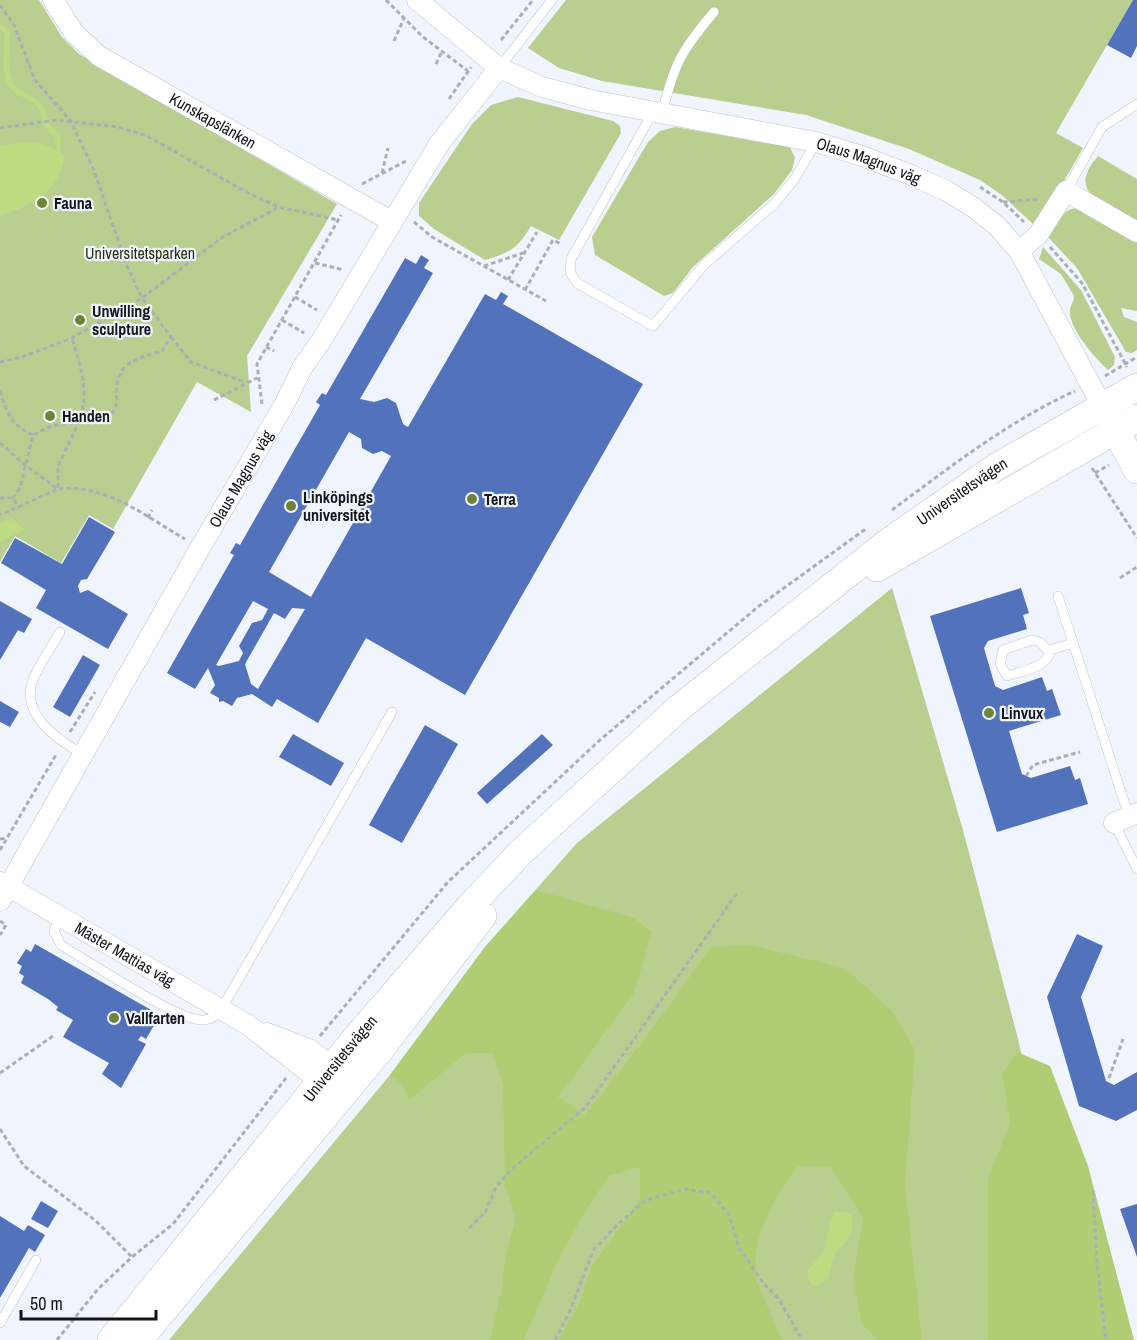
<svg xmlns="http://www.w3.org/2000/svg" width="1137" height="1340" font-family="'Archivo Narrow',sans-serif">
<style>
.green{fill:#bacf8f}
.forest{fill:#b1cd73}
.water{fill:#bfdb81}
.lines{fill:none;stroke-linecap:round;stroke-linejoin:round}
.stream{stroke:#bfdb81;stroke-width:5}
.building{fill:#5273bc;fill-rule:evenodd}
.lane-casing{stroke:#bfc4cd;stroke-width:10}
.street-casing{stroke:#bfc4cd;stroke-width:21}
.secondary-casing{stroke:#bfc4cd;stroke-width:28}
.path{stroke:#abafb6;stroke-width:3;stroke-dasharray:4.5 3;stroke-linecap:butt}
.lane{stroke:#fff;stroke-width:9}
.street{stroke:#fff;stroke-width:20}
.secondary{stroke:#fff;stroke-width:27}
.poi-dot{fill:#6e8436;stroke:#eff4fd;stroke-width:2}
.labels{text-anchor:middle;stroke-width:4.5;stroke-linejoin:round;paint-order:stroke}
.street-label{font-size:16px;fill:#15161a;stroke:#eff4fd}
.poi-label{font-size:16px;font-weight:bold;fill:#15161a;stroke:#eff4fd;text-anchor:start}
.park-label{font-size:16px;fill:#2a340e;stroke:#eff4fd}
</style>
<rect width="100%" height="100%" fill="#eff4fd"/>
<path class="green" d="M0,0H39L62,37L79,54L337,204L247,356L251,412L197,382L113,529L89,515L61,563L15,536L0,562Z
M566,0H1133L1056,133L1083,148L1046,212L1033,224L1003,196L980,180L909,149L806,115L602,81L559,68L528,48Z
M518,97L613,121L620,126L621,133L559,240L531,226C517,249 511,252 485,260L434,229L419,216V203L472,124L491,105Z
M675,127L790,147L795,158L792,170L774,194L693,267L673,293L664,296L595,255L592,237L648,142L660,131Z
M1098,156L1137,179V225C1107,206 1064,194 1098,156Z
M1076,208L1137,240V311L1121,308L1124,317L1137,322V350L1132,353L1126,352L1077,268L1048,237C1055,225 1061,210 1076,208Z
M1043,247L1081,290L1115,357L1114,365L1108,370C1096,359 1067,327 1070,309C1071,305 1074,301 1074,296L1061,274L1039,259Z
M892,588L963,830L1018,1039L1087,1340H169L390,1075L485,947L577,843Z"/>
<path class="forest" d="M536,890L634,918L652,932L634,993L558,1097L585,1115L655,1025L711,947L750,945L845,968L893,1012L915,1050L905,1186L922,1340H878L862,1324L853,1279L863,1218L831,1167L798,1166C773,1200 751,1235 756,1280L782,1340H558L580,1302L592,1266L640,1199V1167L609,1176L587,1208L558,1260L524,1340H490L502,1289L505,1257L516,1218L505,1185L503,1085L493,1053H466L409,1100L402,1084L390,1075L485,947Z
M1017,1052L1050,1066L1088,1166L1134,1340H988V1179L1010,1123L1002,1073Z"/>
<path class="water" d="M23,142C39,142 52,145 64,155C60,192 33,206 0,215V146Z
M12,519L25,530L0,541V524Z
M835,1212H846L852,1216C854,1239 846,1238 835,1255C831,1262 830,1271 828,1279L815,1286L810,1283L807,1272L825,1250L830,1220Z"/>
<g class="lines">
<path class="stream" d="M0,26L7,32C8,50 0,78 16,90C23,96 33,97 39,105C49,118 40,122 58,137V150L54,155"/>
</g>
<path class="building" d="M1133,0H1137V46L1131,58L1107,45Z
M421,255L429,260L424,268L433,273L360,399L374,402L387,398L396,403L403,424L408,427L485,294L496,300L501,292L508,296L503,304L643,384L465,695L366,638L318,723L277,699L272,707L252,694L237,698L232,706L223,701L219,702V698L210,693L215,685L208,668L195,689L167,673L234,555L230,553L236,543L240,545L320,405L316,402L322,393L326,395L405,258L416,264ZM349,432L361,439L362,448L373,454L382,451L391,456L311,597L269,572ZM253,601L268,609L262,620L252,623L239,646L243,653L239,661L219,666L216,665ZM292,608L305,609L258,689L251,684L245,664L274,613L285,619Z
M89,517L115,532L87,579L81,580L78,586L80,593L88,590L128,614L108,649L36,608L46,590L1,563L15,538L62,564Z
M1021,588L1029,613L1023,615L1027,629L988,641L984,648L995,686L1003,690L1042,677L1047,691L1052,689L1061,715L1009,731L1022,774L1031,778L1070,766L1075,780L1080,778L1088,804L997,832L930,616Z
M0,601L32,619L24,633L18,630L0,660Z
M83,655L100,665L70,717L53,707Z
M0,701L19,712L10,727L0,722Z
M425,725L458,744L402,843L369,825Z
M293,734L344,763L331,786L279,757Z
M542,734L553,745L487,804L477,793Z
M1077,934L1103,946L1081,997L1106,1081L1114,1085L1137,1072V1110L1116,1121L1079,1106L1047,997Z
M35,944L160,1015L146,1039L141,1036L138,1040L146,1044L121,1088L102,1074L109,1063L63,1037L73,1020L56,1010L58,1007L48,999L21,983L24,976L19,973L22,966L17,963L26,949L31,952Z
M41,1201L58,1211L48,1228L31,1219Z
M1137,1204V1257L1120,1209Z
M0,1216L24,1231L28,1225L45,1235L35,1252L29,1248L0,1298Z"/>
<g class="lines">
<g class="lane-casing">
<path id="lane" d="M499,68L552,0
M653,112L571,259L570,272L577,283L653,326L704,265L774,204L794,180L816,142
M662,114C674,64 681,51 714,12
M1066,191L1102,127L1137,104
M1058,596L1129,817
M60,632C51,648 39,664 33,680C19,714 59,741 83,754
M1032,640L1040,642L1050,653C1045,668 1022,671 1007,676L1000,664L1003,650Z
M1050,650L1073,643
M1114,823L1137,869
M59,916L54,932L61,945C88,961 177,1020 202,1020C211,1020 215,1016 221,1010L392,712
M0,1323L36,1260"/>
</g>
<g class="street-casing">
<g id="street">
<path id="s1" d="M53,0L74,33L99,56L391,221"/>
<path id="s2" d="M417,0L499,68L542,87L591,100L816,142L862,156L911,175L945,190L973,207L997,226L1019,251L1102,406"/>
<path d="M1019,251L1038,235L1066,191L1137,232"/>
<path d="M1114,823L1137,813"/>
<path id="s3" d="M0,882L248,1025L330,1089"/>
<path id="s4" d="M0,901L200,548L285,403L302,368L321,341L439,144L499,68"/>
<path d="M267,1033L309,1049L343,1075"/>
</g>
</g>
<g class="secondary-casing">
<g id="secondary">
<path d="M1107,414L1137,470"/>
<path d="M877,568L1137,418"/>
<path id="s5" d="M111,1340L359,1034L470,906L521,852L679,708L888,542L996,467L1137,387"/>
<path d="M139,1340L380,1050L483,916"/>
</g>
</g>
<path class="path" d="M386,0L423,37L468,71
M0,5L14,25L35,80L70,120L93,168L127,266L142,298L171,337L162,351C150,355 132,358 123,369C105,395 137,421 79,422L58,466V489L0,515
M501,40L533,0
M394,41L404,18
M436,64L442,51
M449,99L471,67
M0,128L56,120L118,127L147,136L248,193L279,207
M382,173L388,148
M362,184L406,161
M980,187L1003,202L1024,222
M1003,202L1040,199
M414,222L432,237L546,301
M1050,247L1082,283L1127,367
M315,263L344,270
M484,266L523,253
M508,280L537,232
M525,290L553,240L561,244
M295,297L317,310
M282,320L304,333
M171,337L191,362L245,382
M266,347L274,351
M0,362L22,357L72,338L142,298L223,237L279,207L338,220
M1105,376L1137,357
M0,391C7,413 11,425 33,435
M214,400L257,378
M262,404L257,364L341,215
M0,443L26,466L58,489C105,483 145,516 185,539
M1092,468L1137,538
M1095,473L1109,465
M0,498H13L19,508
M13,498L20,488L33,435L51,426L79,422C90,390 81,370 72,338
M892,510C950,467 1009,421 1075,391
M148,518L152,510
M1120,578L1137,567
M70,732L95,692
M1026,776L1033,765L1080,752
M0,839L7,838
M0,850L57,753
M0,921L6,925L0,935
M320,1036L448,882L600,740L759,606L867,528
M0,1073L53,1036
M1109,1078L1123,1039
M0,1129L24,1166L96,1221L132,1257
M1093,1191L1097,1263L1106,1340
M469,1228L485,1213L496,1187L515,1166L586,1107L737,893
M57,1340L98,1289L132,1257L173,1224L286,1078
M555,1340L569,1313L593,1251L617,1225L646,1200L684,1189L711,1193L729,1215L739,1248L764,1284L778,1298L802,1340"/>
<use href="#lane" class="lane"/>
<use href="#street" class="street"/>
<use href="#secondary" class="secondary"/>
</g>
<g class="poi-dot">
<circle cx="42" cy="203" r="6"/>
<circle cx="80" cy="320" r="6"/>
<circle cx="50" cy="416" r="6"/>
<circle cx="472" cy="499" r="6"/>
<circle cx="291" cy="506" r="6"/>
<circle cx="989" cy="713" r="6"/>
<circle cx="114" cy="1018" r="6"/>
</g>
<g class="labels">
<g class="street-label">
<text dy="6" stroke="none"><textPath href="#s1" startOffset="204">Kunskapslänken</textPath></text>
<text dy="6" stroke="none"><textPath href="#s2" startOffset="489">Olaus Magnus väg</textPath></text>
<text dy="6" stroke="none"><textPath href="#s4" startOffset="486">Olaus Magnus väg</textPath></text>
<text dy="6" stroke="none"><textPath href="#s5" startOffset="1208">Universitetsvägen</textPath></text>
<text dy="6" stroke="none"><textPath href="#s3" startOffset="144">Mäster Mattias väg</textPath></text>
<text dy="6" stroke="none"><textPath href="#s5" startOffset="363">Universitetsvägen</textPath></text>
</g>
<g class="poi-label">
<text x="54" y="209">Fauna</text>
<text x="92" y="317">Unwilling<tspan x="92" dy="18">sculpture</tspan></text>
<text x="62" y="422">Handen</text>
<text x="303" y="503">Linköpings<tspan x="303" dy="18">universitet</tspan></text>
<text x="484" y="505">Terra</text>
<text x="1001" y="719">Linvux</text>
<text x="126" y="1024">Vallfarten</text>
</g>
<g class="park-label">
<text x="140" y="259">Universitetsparken</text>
</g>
</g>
<path d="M21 1310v9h135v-9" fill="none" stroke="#15161a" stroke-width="3"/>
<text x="30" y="1310" font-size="18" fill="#15161a" stroke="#eff4fd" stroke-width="4.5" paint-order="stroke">50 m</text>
</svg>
